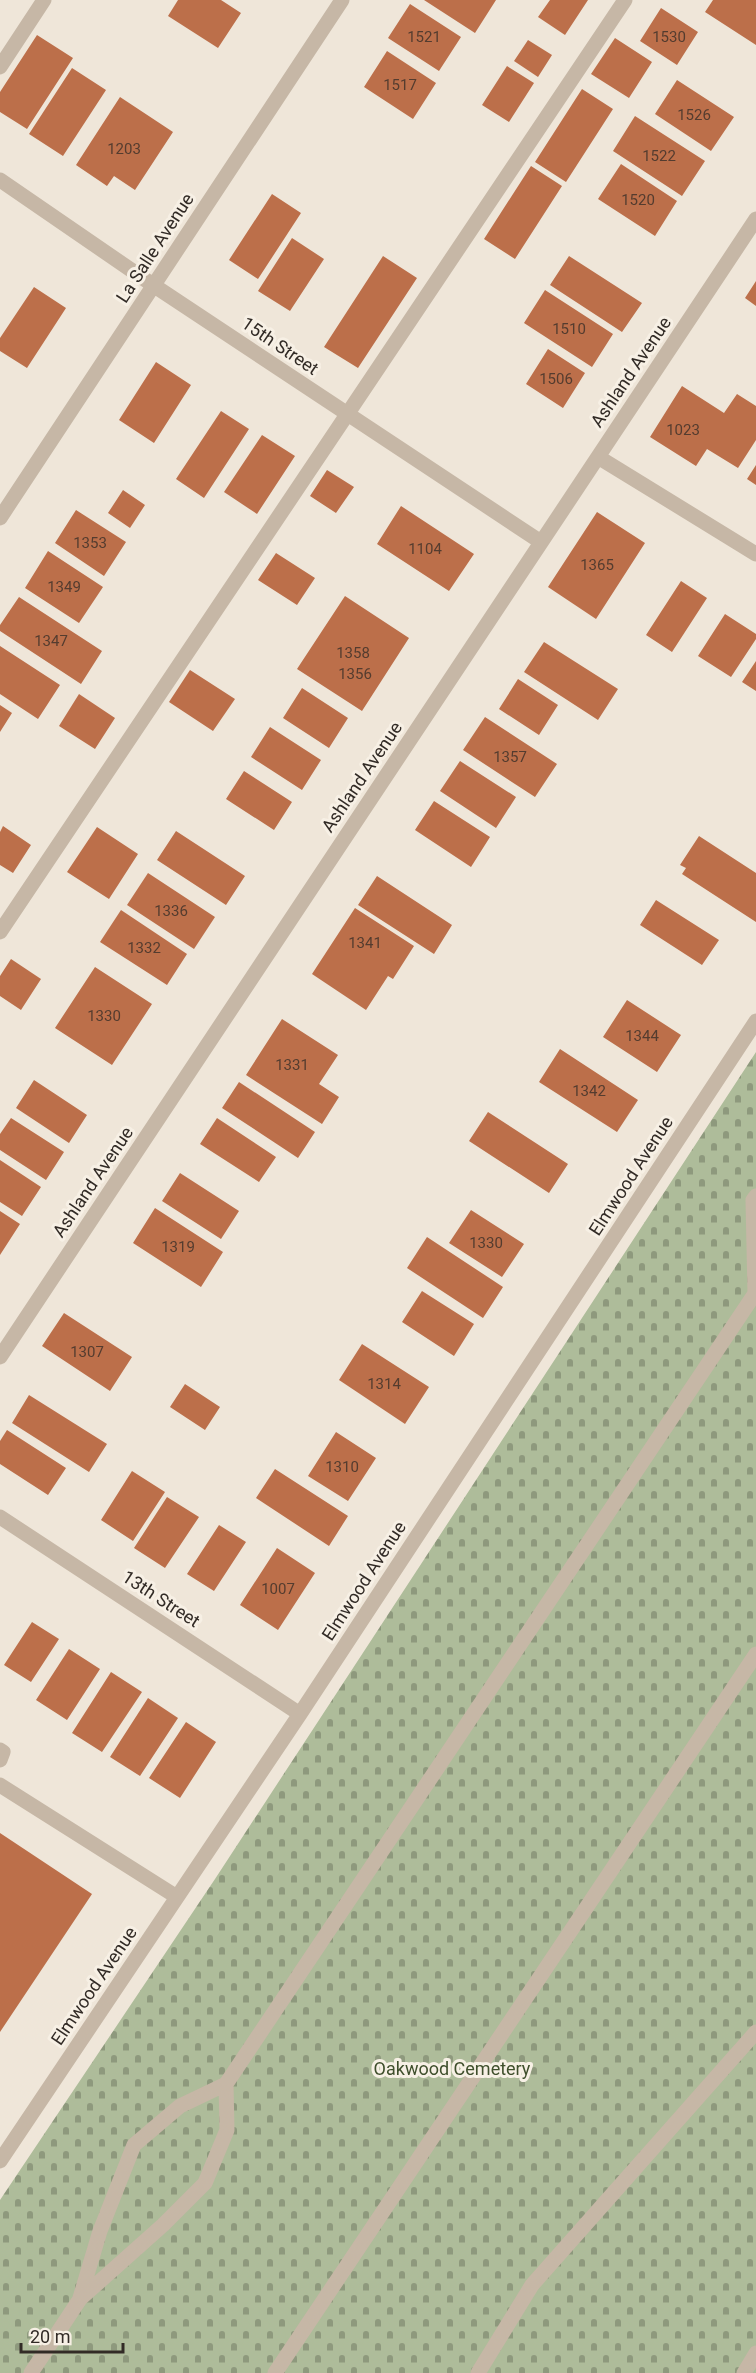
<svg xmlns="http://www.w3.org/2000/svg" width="756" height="2373" font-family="Roboto,sans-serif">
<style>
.cemetery{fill:url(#cemetery-stones)}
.building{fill:#bc6f4a}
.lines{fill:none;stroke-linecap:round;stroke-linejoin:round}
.minor{stroke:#c6b7a6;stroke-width:15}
.labels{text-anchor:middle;stroke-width:6;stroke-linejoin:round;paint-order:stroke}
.number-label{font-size:15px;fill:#543c2f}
.street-label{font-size:18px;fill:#322b26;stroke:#f7f0e5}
.park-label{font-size:18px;fill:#3f4f2c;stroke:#f7f0e5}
</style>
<defs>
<pattern id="cemetery-stones" width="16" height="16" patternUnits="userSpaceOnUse" patternTransform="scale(1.5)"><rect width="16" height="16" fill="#aebc9a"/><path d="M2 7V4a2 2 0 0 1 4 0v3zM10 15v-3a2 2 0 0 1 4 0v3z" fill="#8e997d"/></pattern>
</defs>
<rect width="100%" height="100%" fill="#efe6d9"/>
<path class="cemetery" d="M756,1052V2373H0V2200L215,1879Z"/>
<path class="building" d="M178,0H221L241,13L218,48L168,16Z
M424,0H496L475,33Z
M550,0H588L565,35L538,17Z
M713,0H756V45L705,12Z
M410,4L461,37L439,71L388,38Z
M661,8L698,32L677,65L640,41Z
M37,35L73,58L27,129L0,112V92Z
M615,38L652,62L629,98L591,74Z
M528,40L552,55L538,77L514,61Z
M387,51L436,83L413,119L364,87Z
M507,66L534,83L509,122L482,105Z
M72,68L106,90L63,156L29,134Z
M677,80L734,117L711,151L655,114Z
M582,89L613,109L566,182L535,162Z
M120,97L173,132L135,190L114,176L107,186L76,165Z
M635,116L705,161L682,196L613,151Z
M621,164L677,201L655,236L598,199Z
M531,166L562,186L515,259L484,239Z
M272,194L301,213L258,279L229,260Z
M292,238L324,259L290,311L258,291Z
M383,256L417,278L358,368L324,347Z
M569,256L642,303L622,332L550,285Z
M756,281V306L745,298Z
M34,287L66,308L27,368L0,351V338Z
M545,290L613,334L592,367L524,323Z
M548,349L585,373L563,408L526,384Z
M156,362L191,385L154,443L119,420Z
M682,386L724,413L737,394L756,406V440L738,468L707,449L696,466L650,437Z
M221,411L249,429L204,498L176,479Z
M262,435L295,456L257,514L224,492Z
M756,465V485L747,479Z
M327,470L354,487L336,513L310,496Z
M123,490L145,505L130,528L108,513Z
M401,506L474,554L449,591L377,544Z
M76,510L126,542L104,576L55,543Z
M597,512L645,543L596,619L548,587Z
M48,551L103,587L79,623L25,588Z
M276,553L315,578L297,605L258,580Z
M681,581L707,598L672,652L646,635Z
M345,596L409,638L362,711L297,669Z
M19,597L102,651L81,684L0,631V625Z
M725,614L756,634V639L731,677L698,656Z
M544,642L618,689L598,720L524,672Z
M0,646L60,685L38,719L0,694Z
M756,661V691L742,682Z
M190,670L235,699L213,731L169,702Z
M518,679L558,705L539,735L499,709Z
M302,688L348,718L329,748L283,718Z
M79,694L115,718L95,749L59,726Z
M0,705L12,713L0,732Z
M485,717L557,764L535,797L463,750Z
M270,727L321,760L302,790L251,757Z
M460,761L516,797L496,828L440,791Z
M244,771L292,802L274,830L226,799Z
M434,801L490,837L471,867L415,830Z
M3,826L31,845L13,873L0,865V832Z
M97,827L138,854L109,899L67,872Z
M176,831L245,876L226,905L157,860Z
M699,836L756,873V922L682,874L686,868L680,865Z
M148,873L215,917L194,949L127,905Z
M377,876L452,925L434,954L358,905Z
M656,900L719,940L702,965L640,925Z
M355,908L414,946L393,979L388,976L366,1010L312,974Z
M121,910L187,954L167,985L100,942Z
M11,959L41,979L21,1010L0,996V976Z
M95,967L152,1004L112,1065L55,1028Z
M627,1000L681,1035L657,1072L603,1037Z
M282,1019L338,1055L319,1084L339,1097L322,1124L246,1075Z
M560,1049L638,1100L617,1132L539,1082Z
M34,1080L87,1115L69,1143L16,1108Z
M239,1082L315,1132L298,1158L222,1108Z
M488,1112L568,1164L549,1193L469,1141Z
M11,1118L64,1152L46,1180L0,1150V1134Z
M217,1118L276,1157L259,1182L200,1144Z
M0,1160L41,1187L22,1216L0,1202Z
M180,1173L239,1211L221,1239L162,1201Z
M155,1208L223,1252L201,1287L133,1243Z
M471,1210L524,1244L502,1277L449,1243Z
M0,1211L20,1224L0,1255Z
M427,1237L503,1287L483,1318L407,1268Z
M422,1291L474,1324L454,1356L402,1322Z
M64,1313L132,1357L110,1391L42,1346Z
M362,1344L429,1387L405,1424L339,1380Z
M185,1384L220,1407L205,1430L170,1407Z
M29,1395L107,1444L89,1472L12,1423Z
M7,1430L66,1468L48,1495L0,1464V1441Z
M336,1432L376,1458L348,1501L308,1476Z
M275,1469L348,1516L329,1546L256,1498Z
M132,1471L165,1492L133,1541L101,1520Z
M167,1497L199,1517L165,1568L134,1548Z
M219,1525L246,1542L214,1591L187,1574Z
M277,1548L315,1573L278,1630L240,1605Z
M32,1622L59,1639L31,1682L4,1665Z
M69,1649L100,1669L67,1720L36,1700Z
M111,1672L142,1692L102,1752L72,1733Z
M148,1698L178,1718L140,1776L110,1757Z
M186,1722L216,1742L180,1798L149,1778Z
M0,1833L92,1894L0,2032Z"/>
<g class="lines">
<path class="minor" d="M0,67L44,0
M0,180L153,285L541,542
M598,457L756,554
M0,518L342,0
M0,932L625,0
M755,1294L753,1200L756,1196
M0,1357L756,219
M0,1517L300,1714
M0,1750L3,1752L0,1760
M0,1785L177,1897
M0,2161L300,1714L756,1021
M80,2298L100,2231L134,2145L180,2106L226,2084
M31,2373L80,2299L163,2225L205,2183L227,2130L226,2084L756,1292
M275,2373L756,1654
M478,2373L532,2285L756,2032
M744,2373L756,2353"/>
</g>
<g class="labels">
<g class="number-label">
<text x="424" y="42">1521</text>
<text x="669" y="42">1530</text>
<text x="400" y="90">1517</text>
<text x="694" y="120">1526</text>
<text x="124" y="154">1203</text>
<text x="659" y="161">1522</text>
<text x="638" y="205">1520</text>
<text x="569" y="334">1510</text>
<text x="556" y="384">1506</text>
<text x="683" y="435">1023</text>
<text x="90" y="548">1353</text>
<text x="425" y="554">1104</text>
<text x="597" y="570">1365</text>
<text x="64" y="592">1349</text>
<text x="51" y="646">1347</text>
<text x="353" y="658">1358</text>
<text x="355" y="679">1356</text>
<text x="510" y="762">1357</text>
<text x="171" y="916">1336</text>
<text x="365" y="948">1341</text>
<text x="144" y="953">1332</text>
<text x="104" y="1021">1330</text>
<text x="642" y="1041">1344</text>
<text x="292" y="1070">1331</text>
<text x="589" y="1096">1342</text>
<text x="486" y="1248">1330</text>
<text x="178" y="1252">1319</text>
<text x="87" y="1357">1307</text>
<text x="384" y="1389">1314</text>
<text x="342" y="1472">1310</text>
<text x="278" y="1594">1007</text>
</g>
<g class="street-label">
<text transform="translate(155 248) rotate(-57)" y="6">La Salle Avenue</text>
<text transform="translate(280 346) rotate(34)" y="6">15th Street</text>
<text transform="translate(631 372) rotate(-56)" y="6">Ashland Avenue</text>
<text transform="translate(362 777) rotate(-56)" y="6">Ashland Avenue</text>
<text transform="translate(631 1176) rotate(-57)" y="6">Elmwood Avenue</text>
<text transform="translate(93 1182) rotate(-56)" y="6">Ashland Avenue</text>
<text transform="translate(364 1581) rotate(-57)" y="6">Elmwood Avenue</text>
<text transform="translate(161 1599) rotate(33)" y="6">13th Street</text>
<text transform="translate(94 1986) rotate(-56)" y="6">Elmwood Avenue</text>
</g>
<g class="park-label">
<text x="452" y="2075">Oakwood Cemetery</text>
</g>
</g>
<path d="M21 2343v9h102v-9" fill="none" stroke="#322b26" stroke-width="3"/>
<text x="30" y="2343" font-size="18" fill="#322b26" stroke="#f7f0e5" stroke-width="4.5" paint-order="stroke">20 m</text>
</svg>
